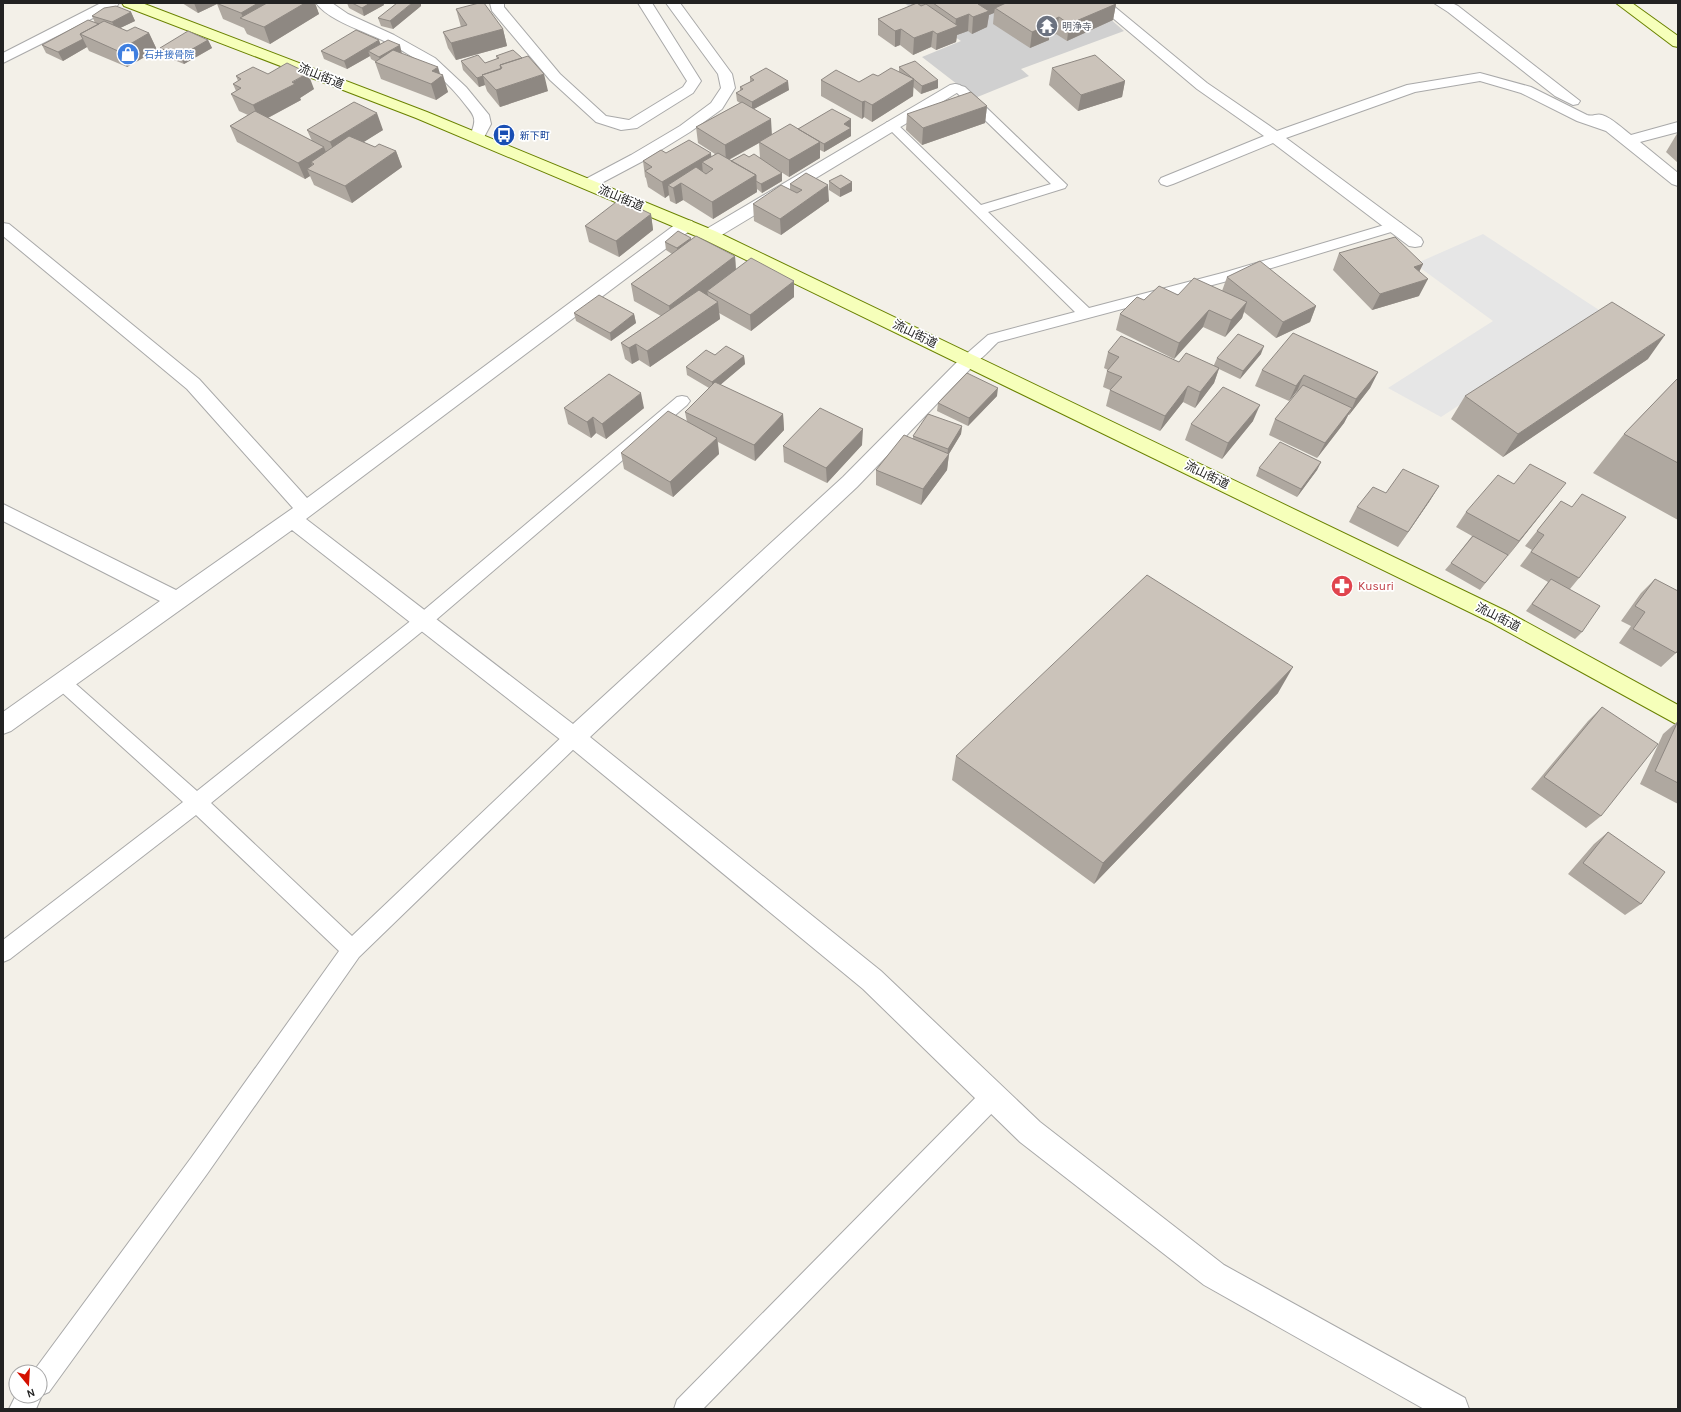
<svg xmlns="http://www.w3.org/2000/svg" width="1681" height="1412" font-family="Karla,'Noto Sans JP',sans-serif">
<style>
.religious{fill:#d0d0d0}
.parking{fill:#e6e6e6}
.lines{fill:none;stroke-linecap:round;stroke-linejoin:round}
.lane-casing{stroke:#a9a9a9;stroke-width:2}
.street-casing{stroke:#a9a9a9;stroke-width:2}
.secondary-casing{stroke:#6a8200;stroke-width:2}
.lane{fill:#fff;fill-rule:evenodd}
.street{fill:#fff;fill-rule:evenodd}
.secondary{fill:#f6ffba;fill-rule:evenodd}
.wall{fill:#afa8a0;fill-rule:evenodd}
.shaded-wall{fill:#8e8882}
.building{fill:#cbc3ba;stroke:#8e8882}
.labels{text-anchor:middle;stroke-width:3.5;stroke-linejoin:round;paint-order:stroke}
.far-worship-label{font-size:10px;fill:#5b616d;stroke:#fff;text-anchor:start}
.far-shop-label{font-size:10px;fill:#366cbe;stroke:#fff;text-anchor:start}
.far-transit-label{font-size:10px;fill:#164399;stroke:#fff;text-anchor:start}
.street-label{font-size:12px;fill:#222;stroke:#fff}
.health-label{font-size:12px;fill:#be3a42;stroke:#fff;text-anchor:start}
</style>
<rect width="100%" height="100%" fill="#f3f0e8"/>
<path class="religious" d="M904,3H1092L1124,31L1021,69L1029,76L975,98L922,57L961,41Z"/>
<path class="parking" d="M1483,234L1602,312L1441,417L1388,388L1493,321L1415,264Z"/>
<g class="lines">
<g class="lane-casing">
<path id="lane" d="M955,84L965,87L1067,185L1065,188L988,212L1089,308L1226,272L1391,223H1401L1403,226L1401,229L1235,279L998,342C989,350 977,367 964,364L962,360L964,356L988,335L1075,312L885,125L887,122H895L981,205L1051,184L957,93L949,88Z
M682,396L687,397L690,401L687,405L430,625L211,803L352,936L568,731L574,729L580,731L583,737L580,743L359,957L207,1174L49,1392L42,1395L36,1409H9L16,1395L40,1396V1372H33L191,1158L339,951L196,815L10,959L3,962V940L183,802L57,688L54,683L57,678L63,676L69,678L197,791L418,615L677,397Z
M993,1085L1001,1088L1004,1096L1001,1104L703,1409H674L677,1400L985,1088Z"/>
</g>
<g class="street-casing">
<path id="street" d="M101,3H119L117,6L3,63V53Z
M316,3H332L348,14L394,35L435,58L466,87L489,115L491,124L482,141H472L469,138C479,116 474,116 460,98C440,73 411,54 382,40C363,31 328,20 316,3Z
M490,3H504V7L560,74L606,116L629,120L683,87L687,81L638,3H652L701,81L693,93L637,128L621,130L596,122L550,80L492,11Z
M666,3H680L732,74L735,88L722,109L690,132L643,161L594,187L588,189L582,187L580,184L582,181L631,155L680,126L711,103L721,88L718,74Z
M1095,3H1110L1207,83L1277,131L1407,85L1480,73L1531,87L1587,115C1593,117 1597,113 1602,115C1612,118 1623,129 1631,135L1678,122V132L1640,142L1678,173V186L1672,184L1606,131L1577,121L1521,93L1480,81L1415,92L1286,138L1421,238L1423,242L1421,246L1415,247L1409,246L1273,143L1173,184L1167,186L1161,184L1159,181L1161,178L1264,136L1197,89Z
M1434,3H1452L1458,6L1580,101L1578,104L1573,105L1555,96L1448,12Z
M955,84L960,85L962,88L960,91L715,239L709,240L703,239L701,235L703,231L950,85Z
M686,220L692,221L694,225L692,229L306,519L573,724L843,477L963,356L969,354L975,356L978,360L975,364L857,487L590,737L881,971L1040,1122L1224,1265L1465,1398L1469,1409H1424L1204,1285L1020,1142L863,989L566,744L292,530L11,731L3,734V712L160,601L3,521V504L176,590L293,508L187,389L3,236V223L9,224L199,379L307,498L680,221Z"/>
</g>
<g class="secondary-casing">
<path id="secondary" d="M122,3H142L427,112L715,231L1506,611L1678,705V725L1492,623L703,239L416,118L124,6Z
M1616,3H1632L1678,36V47L1673,46Z"/>
</g>
<use href="#lane" class="lane"/>
<use href="#street" class="street"/>
<use href="#secondary" class="secondary"/>
</g>
<path class="wall" d="M182,3H315L319,14L270,44L247,34L244,28L223,19L217,4L198,13Z
M347,3H383L384,5L364,16L349,8Z
M910,3H1005L1116,4L1113,20L1067,41L1056,34L1049,37V40L1030,48L993,24L994,13L989,15L987,27L972,34L968,31L957,35L956,42L936,50L931,47L913,55L900,45L895,47L878,35V19L912,5Z
M421,6L393,29L381,26L378,18Z
M456,9L503,29L507,46L456,60L448,48L443,32L461,27Z
M131,12L135,21L120,28L127,31L149,33L157,50L127,67L89,51L87,47L63,61L46,53L42,45L95,23L92,16Z
M208,40L212,48L184,64L164,56L160,48Z
M380,44L402,54L440,74L448,92L436,100L381,79L375,62H376L371,59L370,56L347,69L324,59L321,51Z
M496,56L548,91L500,107L487,91L485,85L479,87L463,70L461,61L485,63L497,59Z
M899,67L938,80V88L921,94L913,87V96L872,122L864,117L862,119L821,96V80L859,82L878,76L899,72Z
M1052,68L1125,81L1122,97L1078,111L1049,85Z
M268,74L314,89L300,98L301,100L268,118L312,141L307,130H383L363,142L375,147L396,151L402,167L352,203L314,185L310,176L305,179L237,142L230,126L248,115L239,111L231,94L236,91L233,84L238,81L236,76Z
M750,77L789,90L754,109L772,135L798,129L851,119V136L824,152L820,150V158L789,177L765,162L782,173V181L762,193L757,189V192L713,219L683,200L676,204L670,201L669,195L665,198L648,187L646,178L645,177L643,161L666,153L711,157L715,154L698,143L696,127L740,103L737,101L736,93L740,91V87L750,82ZM759,143L760,158L749,157L731,161L729,160Z
M987,106L985,123L922,145L906,130L907,114Z
M1678,132V163L1666,152Z
M829,181L852,182V191L840,197L829,190Z
M790,184L829,201L781,235L754,221L753,204L790,190Z
M651,214L653,230L619,257L589,242L585,226Z
M691,240L735,256L736,269L794,281V297L751,331L719,313L720,319L650,367L639,360L632,364L625,359L621,343L661,316L634,301L631,284L672,254L666,250L665,242Z
M1339,253L1423,264L1419,272V296L1372,310L1333,270Z
M1227,277L1316,306L1310,322L1276,338L1244,312L1242,318L1225,337L1203,327L1174,359L1116,330L1120,314L1144,300L1178,295L1222,291Z
M574,313L634,314L636,323L611,341L576,321Z
M1108,352L1179,362L1214,365L1217,358L1261,354L1240,379L1219,369L1214,383L1195,408L1183,402L1160,431L1106,406L1110,390L1103,387L1107,371L1108,370L1104,368Z
M715,355L744,356L745,364L720,385L783,414L784,430L755,461L718,442L719,454L673,497L624,469L621,453L687,422L685,412L709,388L687,375L686,367Z
M1648,359L1503,457L1451,419L1465,396Z
M1262,370L1378,372L1370,388L1349,415H1348L1344,423L1317,458L1269,435L1275,419L1298,391H1297L1289,401L1255,386Z
M1678,378V520L1593,473L1624,434Z
M997,396L968,426L937,411L938,403Z
M564,408H644L606,439L596,433L591,438L568,424Z
M1253,421L1222,459L1185,440L1191,424Z
M962,426L961,434L949,454L947,470L921,505L876,485V470L913,439V436Z
M862,445L827,483L784,462L783,446Z
M1321,462L1317,470L1297,497L1256,476L1259,468Z
M1514,484L1554,498L1508,556H1507L1480,590L1445,570L1451,563L1472,536L1456,527L1466,512Z
M1439,486L1429,502L1398,547L1349,522L1357,507L1386,493Z
M1561,501L1579,578L1570,589L1582,632L1575,639L1526,611L1548,582L1520,566L1532,550L1525,546Z
M1655,579L1676,653L1661,667L1619,643L1631,626L1621,621L1641,593Z
M1278,693L1094,884L952,780L956,756Z
M1602,707L1601,816L1586,828L1531,789L1588,721Z
M1678,721V804L1640,784L1663,734Z
M1608,832L1641,904L1625,915L1568,874L1594,844Z"/>
<path class="shaded-wall" d="M194,3H216L217,4L198,13Z
M258,3H285L244,19L241,13Z
M305,3H315L319,14L270,44L264,27Z
M370,3H383L384,5L364,16L362,8Z
M412,3H421V6L393,29L390,21Z
M980,3H1005L1004,9L995,8L994,13L989,15L987,27L972,34L973,17L978,4Z
M1116,4L1113,20L1067,41L1069,24Z
M131,12L135,21L116,30L112,22Z
M969,14L968,31L957,35L956,42L936,50L937,34L955,27L956,19Z
M1059,17L1056,34L1049,37V40L1030,48L1032,32L1048,22Z
M503,29L507,46L456,60L451,43Z
M901,29L900,45L895,47V31Z
M933,31L931,47L913,55L914,38Z
M149,33L157,50L127,67L118,51Z
M83,39L87,47L63,61L58,52Z
M208,40L212,48L184,64L180,56Z
M379,40L382,48L368,51L370,56L347,69L344,61Z
M400,45L402,54L382,65L379,57Z
M438,67L441,77L443,75L448,92L436,100L431,84L432,71Z
M308,73L314,89L300,98L301,100L260,122L253,105Z
M544,74L548,91L500,107L496,90Z
M483,76L485,85L479,87L477,78Z
M914,79L913,96L872,122V105Z
M938,80V88L921,94L922,86Z
M788,81L789,90L752,110V102Z
M1125,81L1122,97L1078,111L1081,95Z
M865,101L864,117L862,119V102Z
M987,106L985,123L922,145L923,128Z
M377,113L383,130L337,159L330,142Z
M771,119L772,136L726,161L725,145Z
M851,119V136L824,152V144L844,124Z
M820,142V158L789,177V160Z
M324,147L330,163L314,164L311,162L315,172L307,169L310,176L305,179L298,163Z
M396,151L402,167L352,203L345,186Z
M711,153L713,169L702,162L703,175L681,183L683,200L676,204L673,188L668,185L669,195L665,198L662,182Z
M782,173V181L762,193L761,184Z
M756,175L757,192L713,219L712,202Z
M852,182V191L840,197V189Z
M828,185L829,201L781,235L780,219Z
M651,214L653,230L619,257L616,241Z
M691,238L692,246L678,257L677,248Z
M735,256L736,273L707,291L708,295L672,322L669,306Z
M1423,264L1415,280L1414,267Z
M1428,279L1419,296L1372,310L1380,294Z
M794,281V297L751,331L750,315Z
M718,302L720,319L650,367L647,351Z
M1247,302L1242,318L1225,337L1231,320Z
M1316,306L1310,322L1276,338L1283,322Z
M1209,310L1203,327L1174,359L1179,343Z
M634,314L636,323L611,341L610,333Z
M1665,335L1648,359L1503,457L1518,434Z
M636,344L639,360L632,364L629,348Z
M1264,346L1261,354L1240,379L1243,371Z
M744,356L745,364L713,391L712,382Z
M1219,368L1214,383L1195,408L1200,392Z
M1378,372L1370,388L1349,415L1356,399Z
M1304,375L1297,391L1289,401L1296,386Z
M1188,386L1183,402L1160,431L1165,416Z
M998,388L997,396L968,426L969,418Z
M641,393L644,408L606,439L602,424Z
M1260,405L1253,421L1222,459L1228,443Z
M1352,408L1344,423L1317,458L1325,443Z
M783,414L784,430L755,461L754,445Z
M593,417L596,433L591,438L587,422Z
M962,426L961,434L947,457L948,449Z
M863,429L862,445L827,483L826,468Z
M717,438L719,454L673,497L670,482Z
M949,454L947,470L921,505L923,489Z
M1321,462L1317,470L1297,497L1301,489Z
M1566,483L1554,498L1508,556L1519,541Z
M1439,486L1429,502L1398,547L1408,532Z
M1293,667L1278,693L1094,884L1103,863Z"/>
<path class="building" d="M216,3H258L241,13Z
M267,3H305L264,27L240,18Z
M352,3H370L362,8Z
M397,3H412L390,21L378,18Z
M479,3H484L503,29L451,43L443,32L467,25L456,9Z
M917,3L921,6L926,4L958,26L937,34L933,31L914,38L901,29L895,31L878,19Z
M933,3H980L978,4L989,11L973,17L969,14L956,19Z
M1006,3H1115L1116,4L1069,24L1059,17L1048,22L1051,24L1032,32L995,8Z
M116,6L131,12L112,22L92,16L104,8Z
M88,20L99,24L80,34L83,39L58,52L42,45Z
M104,21L127,31L135,27L149,33L118,51L80,34Z
M356,30L379,40L344,61L321,51Z
M188,31L208,40L180,56L160,48Z
M388,40L400,45L379,57L368,51Z
M393,50L438,67L432,71L443,75L431,84L375,62Z
M513,50L522,58L500,65L501,69L482,75L483,76L477,78L461,61L478,55L485,63L499,58L496,56Z
M1095,55L1125,81L1081,95L1052,68Z
M528,56L544,74L496,90L482,75L502,68L500,65Z
M915,61L938,80L922,86L899,67Z
M287,63L308,73L292,82L295,84L253,105L231,94L241,88L233,84L241,79L236,76L253,67L268,74Z
M766,68L788,81L752,102L736,93L743,89L740,87L754,80L750,77Z
M891,68L914,79L872,105L865,101L862,102L821,80L836,70L859,82L873,74L878,76Z
M971,92L987,106L923,128L907,114Z
M354,102L377,113L330,142L307,130Z
M742,102L771,119L725,145L696,127Z
M832,109L851,119L844,124L851,128L824,144L798,129Z
M255,111L324,147L298,163L230,126Z
M790,124L820,142L789,160L759,142Z
M349,136L375,147L379,144L396,151L345,186L307,169L314,164L311,162Z
M689,140L711,153L662,182L645,171L652,167L643,161L661,150L666,153Z
M718,153L756,175L712,202L681,183L673,188L668,185L696,167L706,174L713,169L702,162Z
M744,154L749,157L754,154L782,173L761,184L756,181V175L731,161Z
M806,173L828,185L780,219L753,204L781,185L797,193L802,190L790,184Z
M841,175L852,182L840,189L829,181Z
M620,199L651,214L616,241L585,226Z
M678,231L691,238L677,248L665,242Z
M696,236L735,256L669,306L631,284Z
M1395,237L1423,264L1414,267L1428,279L1380,294L1339,253Z
M751,258L794,281L750,315L707,291Z
M1260,261L1316,306L1283,322L1227,277Z
M1194,278L1247,302L1231,320L1209,310L1179,343L1120,314L1137,297L1144,300L1159,286L1178,295Z
M699,290L718,302L647,351L636,344L629,348L621,343Z
M599,295L634,314L610,333L574,313Z
M1612,302L1665,335L1518,434L1465,396Z
M1293,333L1378,372L1356,399L1304,375L1296,386L1262,370Z
M1238,334L1264,346L1243,371L1217,358Z
M1121,336L1179,362L1186,353L1219,368L1200,392L1188,386L1165,416L1110,390L1122,377L1107,371L1119,357L1108,352Z
M726,346L744,356L712,382L686,367L706,350L715,355Z
M967,373L998,388L969,418L938,403Z
M609,374L641,393L602,424L593,417L587,422L564,408Z
M1678,378V463L1624,434Z
M715,382L783,414L754,445L685,412Z
M1303,385L1352,408L1325,443L1275,419Z
M1223,387L1260,405L1228,443L1191,424Z
M820,408L863,429L826,468L783,446Z
M668,411L717,438L670,482L621,453Z
M928,414L962,426L948,449L913,436Z
M904,435L949,454L923,489L876,470Z
M1280,442L1321,462L1301,489L1259,468Z
M1530,464L1566,483L1519,541L1466,512L1498,475L1514,484Z
M1403,469L1439,486L1408,532L1357,507L1373,487L1386,493Z
M1582,494L1626,517L1579,578L1531,552L1544,535L1537,531L1561,501L1572,507Z
M1473,536L1508,555L1485,583L1451,563Z
M1147,575L1293,667L1103,863L956,756Z
M1551,579L1600,606L1582,632L1532,604Z
M1655,579L1678,591V650L1676,653L1633,629L1645,612L1635,606Z
M1602,707L1658,744L1601,816L1544,777Z
M1678,721V783L1655,771Z
M1608,832L1665,872L1641,904L1583,863Z"/>
<defs>
<g id="temple-disc" transform="scale(1.15)"><circle r="9.5" fill="#6b7280" stroke="#fff"/><path d="M0-6L5-2H3V0L6.5 2.5H4V6H1.5V3h-3V6H-4V2.5H-6.5L-3 0V-2H-5Z" fill="#fff"/></g>
<g id="shop-disc" transform="scale(1.15)"><circle r="9.5" fill="#3f7fe0" stroke="#fff"/><path d="M-5-2.5h2.3a2.7 3.5 0 0 1 5.4 0H5L5.5 6h-11ZM-1.5-2.5h3a1.5 2.3 0 0 0-3 0Z" fill="#fff"/></g>
<g id="bus-disc" transform="scale(1.15)"><circle r="9.5" fill="#1a4fb4" stroke="#fff"/><path d="M-5-6H5V4H4V6H2V4H-2V6H-4V4H-5ZM-3.5-4V0h7V-4ZM-3.5 1.2v1.5H-2V1.2ZM2 1.2v1.5H3.5V1.2Z" fill="#fff"/></g>
<g id="pharmacy-disc" transform="scale(1.15)"><circle r="9.5" fill="#e0444e" stroke="#fff"/><path d="M-2-6h4v4h4v4h-4v4h-4v-4h-4v-4h4Z" fill="#fff"/></g>
</defs>
<g fill-rule="evenodd">
<use href="#temple-disc" x="1047" y="26"/>
<use href="#shop-disc" x="128" y="54"/>
<use href="#bus-disc" x="504" y="135"/>
<use href="#pharmacy-disc" x="1342" y="586"/>
</g>
<g class="labels">
<g class="far-worship-label">
<text x="1062" y="30">明浄寺</text>
</g>
<g class="far-shop-label">
<text x="144" y="58">石井接骨院</text>
</g>
<g class="far-transit-label">
<text x="520" y="139">新下町</text>
</g>
<g class="street-label">
<text transform="translate(321 76) rotate(22)" y="4">流山街道</text>
<text transform="translate(621 198) rotate(23)" y="4">流山街道</text>
<text transform="translate(915 334) rotate(26)" y="4">流山街道</text>
<text transform="translate(1207 475) rotate(26)" y="4">流山街道</text>
<text transform="translate(1498 617) rotate(27)" y="4">流山街道</text>
</g>
<g class="health-label">
<text x="1358" y="590">Kusuri</text>
</g>
</g>
<rect width="1681" height="1412" fill="none" stroke="#222222" stroke-width="8"/>
<g transform="translate(28 1384) rotate(162)"><circle r="19" fill="#ffffff" stroke="#a7a7a7"/>
<path d="M0-3L7 15L0 10L-7 15Z" fill="#d41000"/>
<text y="-6" font-size="11" font-weight="bold" text-anchor="middle" fill="#222222">N</text>
</g>
</svg>
